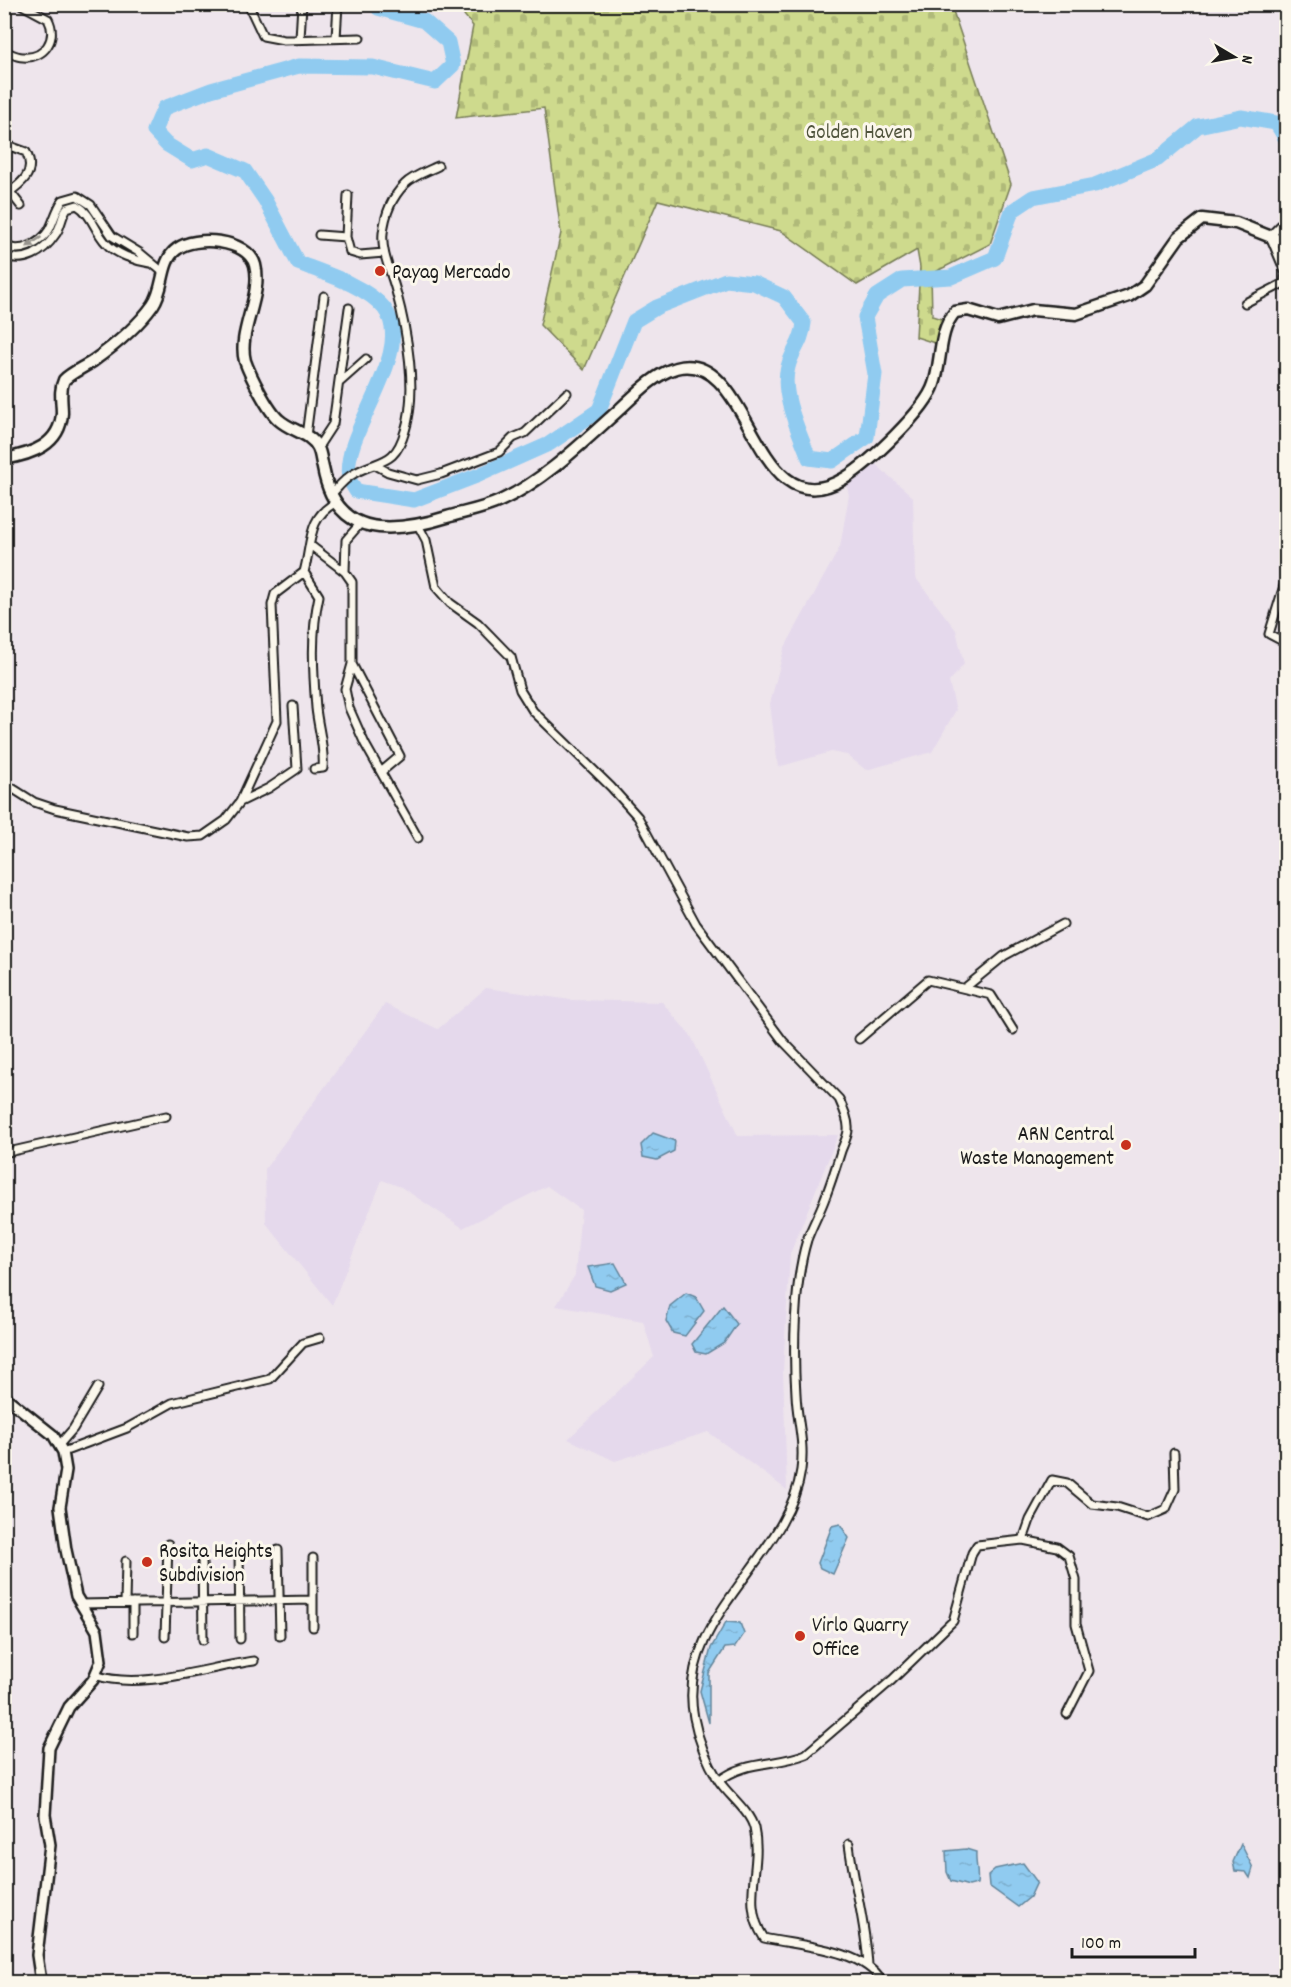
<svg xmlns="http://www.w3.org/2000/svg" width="1291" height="1987" font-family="Dekko,sans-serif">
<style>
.built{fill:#e5d9ec}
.cemetery{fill:url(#cemetery-stones);stroke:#757b54;stroke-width:1.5}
.water{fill:url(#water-ripples);stroke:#62859b;stroke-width:1.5}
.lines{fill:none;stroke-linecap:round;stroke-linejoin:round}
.river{stroke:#90cbf0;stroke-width:15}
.minor-casing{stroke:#1c1c1c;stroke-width:11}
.tertiary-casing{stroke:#1c1c1c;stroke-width:14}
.secondary-casing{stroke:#1c1c1c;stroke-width:15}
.minor{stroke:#fbf7ec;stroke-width:7}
.tertiary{stroke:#fbf7ec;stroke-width:9}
.secondary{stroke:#fbf7ec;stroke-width:10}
.oneway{fill:#97948e}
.poi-dot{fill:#c8321e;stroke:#fbf7ec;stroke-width:2}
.labels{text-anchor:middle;stroke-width:6;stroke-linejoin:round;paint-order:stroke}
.park-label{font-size:21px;fill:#51553e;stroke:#fbf7ec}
.poi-label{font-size:21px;fill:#1c1c1c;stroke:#fbf7ec;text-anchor:start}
</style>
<defs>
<pattern id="cemetery-stones" width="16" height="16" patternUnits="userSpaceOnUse" patternTransform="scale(1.5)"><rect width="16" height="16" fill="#ceda8d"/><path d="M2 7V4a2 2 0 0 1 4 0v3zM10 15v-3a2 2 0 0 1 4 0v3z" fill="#b0ba79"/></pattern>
<pattern id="water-ripples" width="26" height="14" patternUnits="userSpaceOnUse" patternTransform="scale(1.5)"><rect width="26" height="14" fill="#90cbf0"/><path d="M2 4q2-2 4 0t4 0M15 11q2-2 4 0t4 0" fill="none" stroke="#7caecd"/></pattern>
</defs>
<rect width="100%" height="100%" fill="#eee5ec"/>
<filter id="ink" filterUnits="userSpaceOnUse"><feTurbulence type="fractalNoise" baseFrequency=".0167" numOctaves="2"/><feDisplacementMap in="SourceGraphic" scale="12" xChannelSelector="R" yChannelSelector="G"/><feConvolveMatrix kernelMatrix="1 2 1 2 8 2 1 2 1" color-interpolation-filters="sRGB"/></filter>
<g filter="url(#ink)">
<path class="built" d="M872,461L913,497L915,577L956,630L964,664L949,682L956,710L932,752L866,770L847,755L831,752L778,767L770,704L784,649L840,547L849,495L846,483Z
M486,988L571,1000L662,1002L691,1036L738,1136L838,1135L790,1254L783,1370L787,1490L708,1432L615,1461L568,1439L654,1357L643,1321L556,1306L575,1275L581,1210L547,1186L463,1228L401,1187L382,1180L332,1305L266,1223L265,1169L385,1004L438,1029Z"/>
<path class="cemetery" d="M456,5H951L1011,184L990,244L931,274L932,316L951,322L941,345L916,337L920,267L917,250L857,285L781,231L658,200L584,370L540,325L561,233L544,108L456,118L473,26Z"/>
<path class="water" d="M653,1133L675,1141L674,1151L657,1160L643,1157L641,1145Z
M615,1263L626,1283L610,1290L595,1286L588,1267Z
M686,1293L696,1297L704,1311L685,1336L673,1333L666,1321L670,1306Z
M723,1306L737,1324L724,1343L706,1354L696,1352L692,1344Z
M840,1524L849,1538L833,1574L820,1568L818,1563L832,1526Z
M726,1622L740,1623L744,1634L735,1647L725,1648L709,1673V1723L700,1691L711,1648Z
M1241,1844L1253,1868L1250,1878L1246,1872L1235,1871L1233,1862Z
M966,1849L976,1852C975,1864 979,1872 977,1884L969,1886L951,1881L947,1872L946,1851Z
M1023,1863L1037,1882L1030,1897L1018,1907L989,1886L988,1875L995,1869Z"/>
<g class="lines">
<path class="river" d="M376,4L378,8L424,21L448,42L453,65L435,82L373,67L299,66L211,90L164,108L154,131L166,144L192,160L208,155L245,171L265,200L298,263C324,273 366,286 384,308C418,352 340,432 349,478C350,482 354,487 356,491L414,500L479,475L549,444L599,410L634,321L657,307L726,280L754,283L784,297L804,323C802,344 792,350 788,367C780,394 800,433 809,458L832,461L867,437L875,374L865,317L877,296L902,280L951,277L995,258L1012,211L1033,197L1095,185L1158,159L1198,126L1241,117L1276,123L1286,139"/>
<g class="minor-casing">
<path id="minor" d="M248,4L263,36L284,40L360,38
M336,38L338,4
M300,39L302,4
M4,51C10,53 16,57 23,57C45,59 58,38 48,19L20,4
M4,144L26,152C37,173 21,184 4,196
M10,192L21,206
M348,195L346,237L350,252L360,255L384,253
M319,235L346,237
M4,244C18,256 41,243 49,230C54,221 56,210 63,200L77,196L91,205L112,236L140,253L164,273
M4,256C25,263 43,253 55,235C61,228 61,217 67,208L77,205C92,214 94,230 106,243C115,254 136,261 150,263
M1245,303L1284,283L1286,274L1270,236L1286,220
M339,383L366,359
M306,436L324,296
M318,447L333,424L349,308
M377,466L388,472L417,480L441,474L499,452L513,438L525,433L567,393
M332,494C339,486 345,478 355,473C380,459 395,466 405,431C418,391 407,331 396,291C391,272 381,252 383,233C385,214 392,197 405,184C413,176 428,171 438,166
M418,525L426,540L436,587L450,603L478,623L511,657L520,690L533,711L611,787L638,817L696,924L783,1041L839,1099C843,1108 849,1120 848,1130C848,1136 843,1145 841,1151C836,1167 831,1183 825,1198C820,1212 812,1226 807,1240C794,1282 793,1350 796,1394C797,1421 805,1441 801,1470C789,1558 674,1619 694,1718C698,1739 707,1762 719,1781C729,1796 749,1810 754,1828C763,1867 740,1902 764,1938C798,1946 863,1948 882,1982
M310,545L345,572L352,582V664L345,689L349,708L365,744L418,838
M304,572L319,596C311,632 313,670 316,708C318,728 325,748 323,768L314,769
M345,572L346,540L360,524
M1286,579L1269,634L1286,643
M352,664L400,756L381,772
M4,783L34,802L55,809L188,837L203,836L226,820L240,802L277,721L272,605L275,594L304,572C312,544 307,518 335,503
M240,802L269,788L297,769L293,706
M966,987L1004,956L1063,924
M859,1039L928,980L991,995L1013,1030
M4,1153L166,1116
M59,1445L73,1429L98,1387
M63,1452L127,1428L172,1403L270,1379L303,1343L320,1338
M1023,1540L1057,1547L1069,1556L1076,1580V1624L1089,1671L1067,1714
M278,1550L280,1636
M239,1551L240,1639
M202,1552L203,1640
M125,1603L126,1561
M80,1604L313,1600
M313,1627V1558
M133,1633V1603
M165,1637L168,1544
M95,1675C140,1691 207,1667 254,1661
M719,1781C745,1760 777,1766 806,1754L892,1680L953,1621L972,1553L977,1545L1023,1540L1030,1520L1052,1480L1067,1483L1092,1504L1117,1507L1148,1517L1166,1509L1175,1489L1174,1453
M849,1844C854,1885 866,1925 868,1966"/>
</g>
<g class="tertiary-casing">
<path id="tertiary" d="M4,1396L53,1435L63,1452L66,1470L60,1507L66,1550L76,1596L97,1631L101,1661L93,1680L69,1707L49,1748L45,1815L50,1845L37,1955L41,1982"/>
</g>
<g class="secondary-casing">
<path id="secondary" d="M4,459C32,454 60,445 62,413C62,401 59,391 64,380C72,372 83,368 93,361C114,346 138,326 153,305C165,288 160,261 177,249C195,235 248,239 255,265C263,296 237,332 245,361C250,375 268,411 279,420C291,431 311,433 318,448C321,454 321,461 323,468C329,500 345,524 379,527C402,529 425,524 447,517C464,512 483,509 500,501C541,482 577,448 610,418C629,402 651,375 676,368C753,347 752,534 845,478C868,464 926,410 934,384C942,361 938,331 955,312L968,310L998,319L1033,310L1076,314L1129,296L1145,285L1179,237L1202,219L1236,223L1286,243"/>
</g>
<use href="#minor" class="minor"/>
<use href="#tertiary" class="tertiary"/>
<use href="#secondary" class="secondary"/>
</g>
<defs><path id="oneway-solid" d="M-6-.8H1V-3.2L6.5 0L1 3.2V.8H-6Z" transform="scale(1.5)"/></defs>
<use class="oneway" href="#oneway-solid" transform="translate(34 242) rotate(146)"/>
</g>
<g class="poi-dot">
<circle cx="380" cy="271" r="6"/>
<circle cx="1126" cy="1145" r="6"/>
<circle cx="147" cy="1562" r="6"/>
<circle cx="800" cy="1636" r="6"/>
</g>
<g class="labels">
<g class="park-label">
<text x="859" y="138">Golden Haven</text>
</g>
<g class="poi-label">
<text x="392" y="278">Payag Mercado</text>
<text x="1114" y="1140" text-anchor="end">ARN Central<tspan x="1114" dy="24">Waste Management</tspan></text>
<text x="159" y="1557">Rosita Heights<tspan x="159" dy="24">Subdivision</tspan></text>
<text x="812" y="1631">Virlo Quarry<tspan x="812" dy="24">Office</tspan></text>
</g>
</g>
<rect width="1291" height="1987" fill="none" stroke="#fbf7ec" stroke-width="24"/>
<rect x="12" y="12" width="1267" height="1963" fill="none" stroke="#1c1c1c" stroke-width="2" filter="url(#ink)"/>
<g transform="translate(1234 57) rotate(100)" stroke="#fbf7ec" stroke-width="4.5" paint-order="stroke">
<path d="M0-4.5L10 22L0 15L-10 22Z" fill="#1c1c1c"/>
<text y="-9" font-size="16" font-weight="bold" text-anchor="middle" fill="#1c1c1c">N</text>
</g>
<path d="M1072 1948v9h123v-9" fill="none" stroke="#1c1c1c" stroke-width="3"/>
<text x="1081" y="1948" font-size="18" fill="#1c1c1c" stroke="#fbf7ec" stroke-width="4.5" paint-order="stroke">100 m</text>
</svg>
